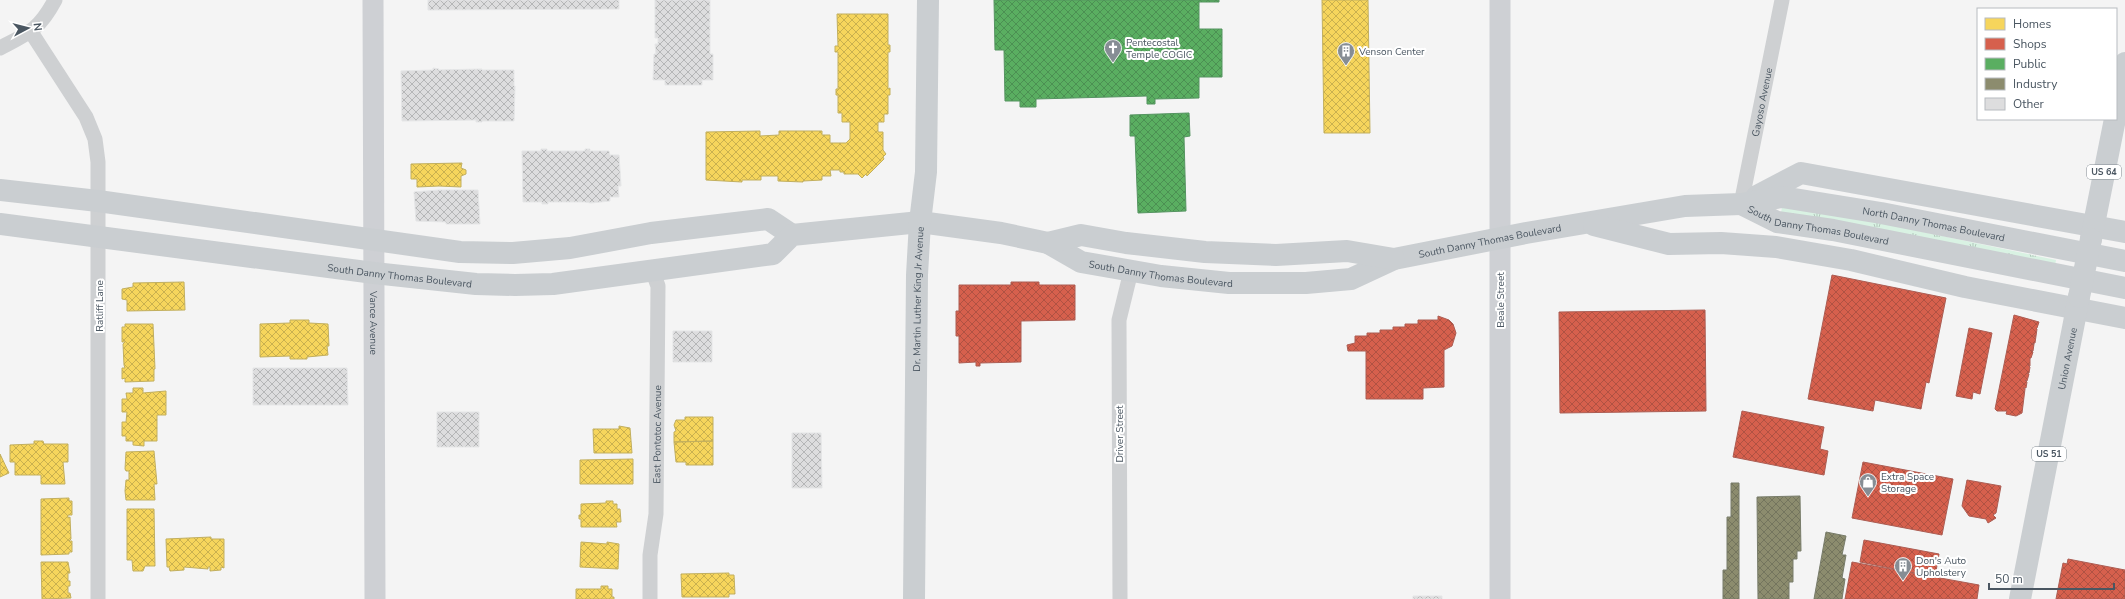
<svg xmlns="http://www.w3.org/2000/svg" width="2125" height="599" font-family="'Nunito Sans',sans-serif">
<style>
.grass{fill:url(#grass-tufts)}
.homes{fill:url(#homes-cross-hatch);stroke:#c2af5e}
.shops{fill:url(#shops-cross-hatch);stroke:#ac5d53}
.public{fill:url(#public-cross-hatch);stroke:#559461}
.industry{fill:url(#industry-cross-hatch);stroke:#787c6a}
.building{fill:url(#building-cross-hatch);stroke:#e5e6e7}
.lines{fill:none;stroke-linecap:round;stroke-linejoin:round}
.street{stroke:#ced0d2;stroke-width:15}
.secondary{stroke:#ced0d4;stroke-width:21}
.primary{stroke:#caced1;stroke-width:22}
.primary-bridge{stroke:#caced1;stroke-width:22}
.labels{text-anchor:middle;stroke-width:4;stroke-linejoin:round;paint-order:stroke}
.shield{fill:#fff;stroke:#808990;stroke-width:1}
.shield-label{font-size:9px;font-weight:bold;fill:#4a5661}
.poi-label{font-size:10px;fill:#4a5661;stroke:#fff;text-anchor:start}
.street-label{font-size:10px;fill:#4a5661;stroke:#fff}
</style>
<defs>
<pattern id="grass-tufts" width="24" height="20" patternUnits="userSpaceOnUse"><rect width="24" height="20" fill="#d9f2e3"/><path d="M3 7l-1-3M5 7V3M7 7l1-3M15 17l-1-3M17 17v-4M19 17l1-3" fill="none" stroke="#b2c7bb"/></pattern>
<pattern id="homes-cross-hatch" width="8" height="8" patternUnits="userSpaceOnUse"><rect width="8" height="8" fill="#f6d55c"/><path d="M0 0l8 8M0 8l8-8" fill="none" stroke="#c9b04f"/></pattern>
<pattern id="shops-cross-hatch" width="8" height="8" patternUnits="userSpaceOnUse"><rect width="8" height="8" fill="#d6604d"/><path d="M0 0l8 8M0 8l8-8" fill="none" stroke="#b05243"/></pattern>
<pattern id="public-cross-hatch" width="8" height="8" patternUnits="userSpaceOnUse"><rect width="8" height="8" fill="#5aae61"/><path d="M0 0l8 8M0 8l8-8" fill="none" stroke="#4c9053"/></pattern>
<pattern id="industry-cross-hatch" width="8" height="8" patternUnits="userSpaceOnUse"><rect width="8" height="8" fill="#8c8c6e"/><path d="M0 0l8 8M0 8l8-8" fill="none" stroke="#74755e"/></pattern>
<pattern id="building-cross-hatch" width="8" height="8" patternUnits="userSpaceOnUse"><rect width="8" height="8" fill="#ddddde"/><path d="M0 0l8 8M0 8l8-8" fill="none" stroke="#b5b6b7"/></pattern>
</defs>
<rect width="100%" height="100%" fill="#f4f4f4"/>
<path class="grass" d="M1782,207L1842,215L2056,260L2055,266L1781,213Z"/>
<path class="homes" d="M1322,0H1368L1370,133H1324Z
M837,14H888V45H890V52H888V89L890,88V95H888V114H884V122H878V132H883V150L886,154L883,157L884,159L867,176L866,174L862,178L858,174H844V172H840V170H830L831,176H822V180L803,181V182L778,181V176H761V180H742V182L706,180V132L760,131V136L779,135V131H822V135H830V143H846L850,139V122H842V113H838V95H836V89H838V52H835V46H838Z
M462,163L461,168L466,170V174L461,176V187L439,186L417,187V179H411V164Z
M184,282L185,310L127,311V300L122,299V289L133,287V283Z
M290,320H309V323L328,324L329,346H327L328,355L307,357V359H290V356L260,357V324L290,323Z
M125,324H153L155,369H154V381L125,382V378L122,379V368H125L124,365L123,344L125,342H122V327H125Z
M133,388H143V393L166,391V415H157V441H144V446L133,445V441H126V436H122V422H126L127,412H122V399H127L126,393H133Z
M685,417H713V441L674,442V432L676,431L674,425L676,420H685Z
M619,426L630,428L632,453H594L593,429H619Z
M34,441H43L44,444H68V462H63L65,484H41V475H15V462H10V445L34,444Z
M713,441V465H686V462H676L674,442Z
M154,451L157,484H154L155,500H126L125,491L126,480H129V471H126L125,469L126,452Z
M0,454L9,473L0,477Z
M633,459V484H580V460Z
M69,498V501H72V515H68V518L70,517L71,539L69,541H72V552H69V554L41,555V499Z
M606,501H613V504H617V509H620L621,522H616L617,527H581V519H579V515H581V504L606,503Z
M127,509H154L155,566H145L143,571H133L132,560H127Z
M211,537V539H224V568L221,567V570L210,571V567H208V569L184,567V570L170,571L169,567H167L166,539Z
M581,542L607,544V542L619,544L618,569L580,567Z
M41,562H68L70,573H68V581H70V586H68V593H70L71,598L42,599Z
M729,573V575H734L735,594H729V597H682L681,574Z
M601,586H608V589H612V597H614V599H576V589H601Z"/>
<path class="shops" d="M1832,275L1946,298L1929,383L1926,382L1921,409L1875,400L1873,411L1808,399Z
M1011,282H1039V285H1075V320L1021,321V362L980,363V366H976V362L959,363V336H956V311H959V285H1011Z
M1705,310L1706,411L1560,413L1559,312Z
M2014,315L2039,322L2037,328L2036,329H2037L2036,336H2034H2036L2035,343L2032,344H2034L2033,351L2031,350L2033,352L2031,358H2030V366L2028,365L2030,367L2029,373H2027L2029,374L2027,381L2025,380L2027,382L2026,388H2023L2025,389L2022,413L2016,416L2006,414L2007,411H1997L1995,409Z
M1438,316L1449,320L1453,324L1456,333L1452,346L1444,350V387L1423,388V399H1366V351H1348L1347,345L1355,343V336H1367V333H1380V330H1393V327H1405V324H1418V320H1438Z
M1969,328L1992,333L1980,394L1973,392L1972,399L1956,396Z
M1742,411L1824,427L1820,449L1828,451L1824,475L1733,457Z
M1863,462L1953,479L1942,535L1852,518Z
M1967,480L2001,486L1996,513L1993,515L1996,518L1988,523L1986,519L1969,516L1962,506Z
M1864,540L1939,554L1935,577L1860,562Z
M2068,559L2125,570V599H2056L2063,563L2067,564Z
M1852,562L1979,585L1977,599H1845Z"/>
<path class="public" d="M994,0H1219V2H1199V29H1222V77H1199V98L1155,99V104H1147V96L1036,99V107H1020V101H1005L1004,50H995Z
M1189,113L1190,136L1184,137L1186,211L1138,213L1135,136H1130V115Z"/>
<path class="industry" d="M1731,483H1739V599H1723V570H1727V517H1731Z
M1800,496L1801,551H1797V559H1793V582H1789V599H1758L1757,497Z
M1826,532L1846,536L1842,555H1846L1842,578L1845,579L1842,599H1814Z"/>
<path class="building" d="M428,0H619V9L428,10Z
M655,0H710V54H713V80H702V85H665V80H653L654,54H656L655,44H658V38H655Z
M433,68L439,69L438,70L482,69V70H514V86H515L514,121H482V122H476V120L402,121L401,71L433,70Z
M541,149H547V151H585V149H590V151H609L610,155H619L621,186H618L619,197H610V201L591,203L585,202H548V204H542V202H523L522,151H541Z
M439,190H478L480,224H446V222L416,221L414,192Z
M673,331H712V362H673Z
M253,368H347L348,405H253Z
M437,412H479V447H437Z
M792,433H821L822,488H792Z
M1413,596H1442V599H1413Z"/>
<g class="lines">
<g class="street">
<path d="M31,32L86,117L95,139L98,162V599"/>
<path d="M0,48C29,33 39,30 55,0"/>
<path id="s1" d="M1741,204L1782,0"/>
<path id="s2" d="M650,599V555L656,514L658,286L652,270"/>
<path d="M1120,599L1119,320L1131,271"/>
</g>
<g class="secondary">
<path id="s3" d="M373,0L375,599"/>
<path d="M1500,0V599"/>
</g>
<g class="primary">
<path d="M2116,113L2125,63"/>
<path d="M0,190L98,201L460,252L513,253L570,248L651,233L768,219L792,235"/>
<path d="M1757,196L1801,173L2125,232"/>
<path id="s4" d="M1741,204L1777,222L1833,230L2125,288"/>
<path id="s5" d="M0,224L374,273L476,284L515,285L553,284L773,254L792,235L920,222L1001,233L1048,243L1081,262L1161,276L1229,283H1306L1351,279L1394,259L1526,233L1685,206L1741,204L1782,197L1881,213L2125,261"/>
<path d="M1594,225L1669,244L1721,243L1776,247L1851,260L1965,287L2125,318"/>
<path d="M2091,239L2115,119"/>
<path d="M1048,243L1081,235L1126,243L1205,252L1276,255L1347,251L1394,259"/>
<path id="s6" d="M914,599L917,275L920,222L926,172L928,0"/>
<path id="s7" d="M2020,599L2079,297"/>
</g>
<path class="primary-bridge" d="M2079,297L2091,239"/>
</g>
<defs>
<g id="church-pin" transform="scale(0.9)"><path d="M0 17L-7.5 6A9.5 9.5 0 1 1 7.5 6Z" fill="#868d94" stroke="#fff"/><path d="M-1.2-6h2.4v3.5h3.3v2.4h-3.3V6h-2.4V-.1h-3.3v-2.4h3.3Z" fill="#fff"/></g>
<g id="building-pin" transform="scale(0.9)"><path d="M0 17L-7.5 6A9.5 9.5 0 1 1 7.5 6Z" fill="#868d94" stroke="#fff"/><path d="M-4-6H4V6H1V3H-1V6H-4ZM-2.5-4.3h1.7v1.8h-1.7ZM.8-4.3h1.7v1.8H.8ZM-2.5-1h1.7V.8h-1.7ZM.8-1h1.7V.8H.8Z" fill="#fff"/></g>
<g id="shop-pin" transform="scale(0.9)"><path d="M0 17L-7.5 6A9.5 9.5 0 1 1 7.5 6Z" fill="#868d94" stroke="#fff"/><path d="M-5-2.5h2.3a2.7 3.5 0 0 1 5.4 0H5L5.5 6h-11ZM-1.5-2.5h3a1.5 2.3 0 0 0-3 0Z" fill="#fff"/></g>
</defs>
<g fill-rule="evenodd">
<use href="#church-pin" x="1113" y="48"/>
<use href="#building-pin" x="1346" y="51"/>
<use href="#shop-pin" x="1868" y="482"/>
<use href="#building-pin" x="1903" y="566"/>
</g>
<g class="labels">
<g class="shield">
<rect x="2087" y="165" width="34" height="14" rx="3"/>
<rect x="2032" y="447" width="34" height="14" rx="3"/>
</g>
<g class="shield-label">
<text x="2104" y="175">US 64</text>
<text x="2049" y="457">US 51</text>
</g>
<g class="poi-label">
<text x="1126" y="46">Pentecostal<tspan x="1126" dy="12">Temple COGIC</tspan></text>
<text x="1359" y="55">Venson Center</text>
<text x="1881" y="480">Extra Space<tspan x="1881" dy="12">Storage</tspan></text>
<text x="1916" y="564">Don's Auto<tspan x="1916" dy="12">Upholstery</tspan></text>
</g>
<g class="street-label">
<text dy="4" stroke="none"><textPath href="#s1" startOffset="104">Gayoso Avenue</textPath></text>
<text dy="4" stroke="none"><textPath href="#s4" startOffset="81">South Danny Thomas Boulevard</textPath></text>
<text dy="4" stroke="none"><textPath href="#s5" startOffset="1969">North Danny Thomas Boulevard</textPath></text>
<text dy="4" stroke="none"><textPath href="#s5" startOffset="1519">South Danny Thomas Boulevard</textPath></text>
<text dy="4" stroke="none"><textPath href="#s5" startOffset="1183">South Danny Thomas Boulevard</textPath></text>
<text dy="4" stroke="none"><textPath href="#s5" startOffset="403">South Danny Thomas Boulevard</textPath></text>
<text dy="4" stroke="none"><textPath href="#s6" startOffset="300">Dr. Martin Luther King Jr Avenue</textPath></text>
<text transform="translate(1500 300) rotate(-90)" y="4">Beale Street</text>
<text transform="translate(99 306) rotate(-90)" y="4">Ratliff Lane</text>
<text dy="4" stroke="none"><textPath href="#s3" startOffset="323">Vance Avenue</textPath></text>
<text dy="4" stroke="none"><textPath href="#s7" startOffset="245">Union Avenue</textPath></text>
<text dy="4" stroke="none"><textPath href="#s2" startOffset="165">East Pontotoc Avenue</textPath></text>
<text transform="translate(1119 434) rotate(-90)" y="4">Driver Street</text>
</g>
</g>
<rect x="1977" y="8" width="140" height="112" fill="#ffffff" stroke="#b7bbc0"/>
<rect x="1985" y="18" width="20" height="12" fill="#f6d55c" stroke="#b7bbc0"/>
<text x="2013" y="28" font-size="12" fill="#4a5661">Homes</text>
<rect x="1985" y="38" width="20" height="12" fill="#d6604d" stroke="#b7bbc0"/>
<text x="2013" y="48" font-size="12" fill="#4a5661">Shops</text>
<rect x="1985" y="58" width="20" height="12" fill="#5aae61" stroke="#b7bbc0"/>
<text x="2013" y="68" font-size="12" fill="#4a5661">Public</text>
<rect x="1985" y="78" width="20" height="12" fill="#8c8c6e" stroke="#b7bbc0"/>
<text x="2013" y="88" font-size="12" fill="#4a5661">Industry</text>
<rect x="1985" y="98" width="20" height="12" fill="#ddddde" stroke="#b7bbc0"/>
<text x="2013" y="108" font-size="12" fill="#4a5661">Other</text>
<g transform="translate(28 28) rotate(83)" stroke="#ffffff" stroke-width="3" paint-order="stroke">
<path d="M0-3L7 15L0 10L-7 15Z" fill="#4a5661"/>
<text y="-6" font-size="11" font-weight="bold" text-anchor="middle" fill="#4a5661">N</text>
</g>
<path d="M1989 583v6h125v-6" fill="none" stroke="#4a5661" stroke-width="2"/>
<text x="1995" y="583" font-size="12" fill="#4a5661" stroke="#ffffff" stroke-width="3" paint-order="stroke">50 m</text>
</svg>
